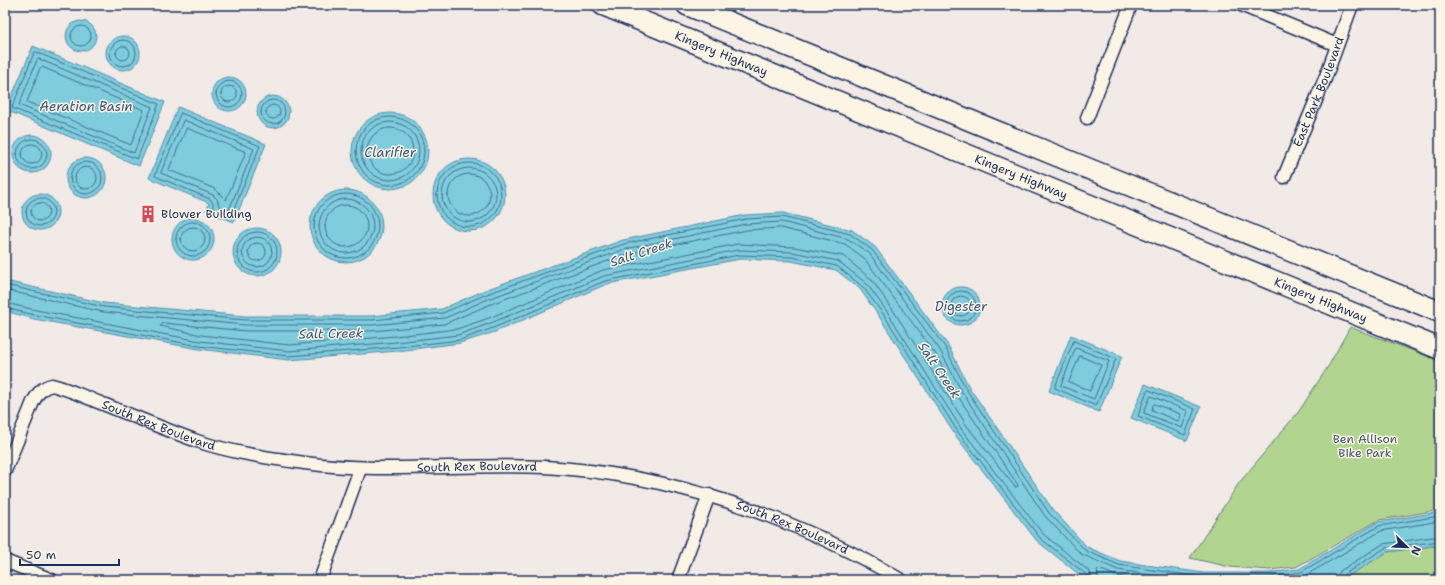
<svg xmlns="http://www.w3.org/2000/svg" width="1445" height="585" font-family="'Shantell Sans',sans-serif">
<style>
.green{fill:#b1d590;stroke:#668277}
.water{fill:#7eccdc;stroke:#568daa}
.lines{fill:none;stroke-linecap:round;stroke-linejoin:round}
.shore{stroke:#436e90;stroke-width:1}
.minor-casing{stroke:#1b2f5e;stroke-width:15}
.trunk-casing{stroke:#1b2f5e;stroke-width:23}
.minor{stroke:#fcf5e5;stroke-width:12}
.trunk{stroke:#fcf5e5;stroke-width:20}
.labels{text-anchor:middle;stroke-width:3;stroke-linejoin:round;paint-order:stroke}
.street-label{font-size:12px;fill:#1b2f5e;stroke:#fcf5e5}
.poi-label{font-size:12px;fill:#1b2f5e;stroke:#fcf5e5;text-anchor:start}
.park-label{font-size:12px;fill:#40586a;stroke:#fcf5e5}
.water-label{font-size:13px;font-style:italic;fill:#34567e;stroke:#fcf5e5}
</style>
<rect width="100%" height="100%" fill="#f1eae7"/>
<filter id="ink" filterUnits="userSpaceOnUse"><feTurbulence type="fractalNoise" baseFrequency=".025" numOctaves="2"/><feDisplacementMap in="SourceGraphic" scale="8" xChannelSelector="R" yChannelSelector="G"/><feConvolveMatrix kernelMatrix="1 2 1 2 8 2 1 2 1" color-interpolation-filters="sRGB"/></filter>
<g filter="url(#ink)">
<path class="green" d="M1350,327L1440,361V510L1379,520L1296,567L1269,570L1230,567L1190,558L1239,483L1299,411L1329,365Z
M1440,545V580H1342L1387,552Z"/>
<path class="water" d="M66 36a15 15 0 1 1 30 0a15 15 0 1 1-30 0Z
M106 53a17 17 0 1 1 34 0a17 17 0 1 1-34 0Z
M33,46L165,102L139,166L6,110Z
M212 94a17 17 0 1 1 34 0a17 17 0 1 1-34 0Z
M257 112a16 16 0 1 1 32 0a16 16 0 1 1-32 0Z
M178,107L266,144L234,222L206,211L209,203L149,178Z
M352 151a38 38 0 1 1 76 0a38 38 0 1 1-76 0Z
M13 154a19 19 0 1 1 38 0a19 19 0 1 1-38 0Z
M66 178a20 20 0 1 1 40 0a20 20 0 1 1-40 0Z
M433 195a36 36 0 1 1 72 0a36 36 0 1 1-72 0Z
M310 226a36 36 0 1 1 72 0a36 36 0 1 1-72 0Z
M22 212a18 18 0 1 1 36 0a18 18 0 1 1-36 0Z
M783,213L852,230L875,247L948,345L969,387L1053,510L1087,547L1120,561L1146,565L1204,573H1268L1299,569L1378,522L1440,512V545L1387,552L1342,580H1086L1037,541L955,435L880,318L860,289L836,270L791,261L740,259L607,284L495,332L460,343L398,351L289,360L199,349L34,319L5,311V281L104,303L245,316H371L442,309L485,290L623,240L745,215Z
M172 239a21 21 0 1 1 42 0a21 21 0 1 1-42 0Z
M233 252a24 24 0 1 1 48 0a24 24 0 1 1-48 0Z
M942 306a19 19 0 1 1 38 0a19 19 0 1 1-38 0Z
M1071,335L1122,356L1099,412L1049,391Z
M1145,384L1201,407L1187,441L1131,418Z"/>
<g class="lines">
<path class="shore" d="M71 36a10 10 0 1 1 20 0a10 10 0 1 1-20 0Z
M110 53a13 13 0 1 1 26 0a13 13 0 1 1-26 0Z
M116 53a7 7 0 1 1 14 0a7 7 0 1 1-14 0Z
M36,52L159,104L137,159L12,108L34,53Z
M39,59L152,107L134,153L19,105L37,60Z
M42,67L144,110L131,145L27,102L40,68Z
M216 94a13 13 0 1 1 26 0a13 13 0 1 1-26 0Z
M221 94a8 8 0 1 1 16 0a8 8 0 1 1-16 0Z
M261 112a12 12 0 1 1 24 0a12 12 0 1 1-24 0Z
M266 112a7 7 0 1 1 14 0a7 7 0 1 1-14 0Z
M181,113L260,146L231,216L213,209V203L210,199L155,176Z
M356 151a34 34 0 1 1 68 0a34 34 0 1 1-68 0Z
M184,120L254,149L229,210L219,206L217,199L213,195L161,173Z
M361 151a29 29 0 1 1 58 0a29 29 0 1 1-58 0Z
M187,128L246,152L226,200L215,189L169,170Z
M367 151a23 23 0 1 1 46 0a23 23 0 1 1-46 0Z
M17 154a15 15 0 1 1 30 0a15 15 0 1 1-30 0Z
M22 154a10 10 0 1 1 20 0a10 10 0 1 1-20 0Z
M70 178a16 16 0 1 1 32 0a16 16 0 1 1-32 0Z
M437 195a32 32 0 1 1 64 0a32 32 0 1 1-64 0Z
M75 178a11 11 0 1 1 22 0a11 11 0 1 1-22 0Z
M442 195a27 27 0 1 1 54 0a27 27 0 1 1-54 0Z
M448 195a21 21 0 1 1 42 0a21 21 0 1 1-42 0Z
M314 226a32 32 0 1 1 64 0a32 32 0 1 1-64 0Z
M26 212a14 14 0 1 1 28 0a14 14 0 1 1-28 0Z
M319 226a27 27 0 1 1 54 0a27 27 0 1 1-54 0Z
M31 212a9 9 0 1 1 18 0a9 9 0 1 1-18 0Z
M325 226a21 21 0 1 1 42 0a21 21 0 1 1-42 0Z
M176 239a17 17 0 1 1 34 0a17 17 0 1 1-34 0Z
M181 239a12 12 0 1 1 24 0a12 12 0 1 1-24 0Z
M781,228L845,244L864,258L935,353L957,395L1018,485L1017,487H1015L967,426L893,310L871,279L843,256L794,247L738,244L603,270L489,318L457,329L396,336L289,345L201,335L160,326L163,323L246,331H372L444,324L491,304L627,254L747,230Z
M237 252a20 20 0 1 1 40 0a20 20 0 1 1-40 0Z
M242 252a15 15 0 1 1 30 0a15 15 0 1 1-30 0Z
M248 252a9 9 0 1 1 18 0a9 9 0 1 1-18 0Z
M5,285L104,307L245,320H372L443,313L487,294L624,244L746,219L782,217L850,234L872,250L945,347L966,389L1049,513L1086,551L1119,565L1145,569L1203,577H1269L1301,572L1379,526L1440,516
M5,290L103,312L245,325H372L445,318L488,299L625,249L746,224L782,222L848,239L869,253L940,350L962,392L1045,516L1081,554L1118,570L1188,580
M946 306a15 15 0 1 1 30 0a15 15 0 1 1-30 0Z
M951 306a10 10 0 1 1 20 0a10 10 0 1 1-20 0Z
M5,303L36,310L200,341L289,351L397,342L458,335L491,323L604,276L738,250L792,252L838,261L867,284L888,313L962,430L1043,534L1090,572L1093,580
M5,308L35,315L199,346L289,356L398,347L460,340L493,328L605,281L739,255L792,257L837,266L863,287L884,315L958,432L1040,538L1087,575L1088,580
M1074,341L1116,359L1096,406L1055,388Z
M1076,348L1109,361L1094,399L1061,386Z
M1080,356L1101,365L1090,391L1069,382Z
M1149,390L1195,409L1185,435L1138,416L1147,391Z
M1151,396L1188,411L1182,428L1144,413Z
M1155,404L1180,414L1179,420L1177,421L1152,410L1153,405Z
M1099,580L1097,571L1099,569L1116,576L1144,580
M1282,580L1303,577L1381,531L1440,521
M1336,580L1340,571L1383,544L1440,536
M1341,580L1343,575L1385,548L1440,541"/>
<g class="minor-casing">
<g id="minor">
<path d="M1241,5L1337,45"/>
<path d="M1087,118L1131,5"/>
<path id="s1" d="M1284,177L1326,76L1352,5"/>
<path id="s2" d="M5,471L33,402C38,393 42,387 52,385C68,389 83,396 98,402C131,415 164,429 197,441C232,453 269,458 305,463C385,474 465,463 545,467C670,474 793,516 901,580"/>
<path d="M5,561L52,580"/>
<path d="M320,580L360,469"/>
<path d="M678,580L709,495"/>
</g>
</g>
<g class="trunk-casing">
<g id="trunk">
<path id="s3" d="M603,5L1440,349"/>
<path d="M687,5L1440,312"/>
</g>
</g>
<use href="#minor" class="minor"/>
<use href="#trunk" class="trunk"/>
</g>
</g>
<defs>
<g id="building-bare" transform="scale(1.38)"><path d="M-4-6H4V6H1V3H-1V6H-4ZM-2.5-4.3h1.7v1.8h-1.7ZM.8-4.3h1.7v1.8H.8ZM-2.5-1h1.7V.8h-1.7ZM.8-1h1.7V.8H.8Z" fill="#d1495b" stroke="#fcf5e5" stroke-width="2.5" paint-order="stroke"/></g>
</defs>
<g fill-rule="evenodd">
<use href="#building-bare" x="148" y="214"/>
</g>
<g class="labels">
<g class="street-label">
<text dy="4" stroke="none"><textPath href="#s3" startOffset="128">Kingery Highway</textPath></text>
<text dy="4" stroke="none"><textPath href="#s1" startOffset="92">East Park Boulevard</textPath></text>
<text dy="4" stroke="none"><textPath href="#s3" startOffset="452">Kingery Highway</textPath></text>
<text dy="4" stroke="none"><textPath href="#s3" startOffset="776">Kingery Highway</textPath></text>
<text dy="4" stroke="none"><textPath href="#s2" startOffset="215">South Rex Boulevard</textPath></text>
<text dy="4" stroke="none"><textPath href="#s2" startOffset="539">South Rex Boulevard</textPath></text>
<text dy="4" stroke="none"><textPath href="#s2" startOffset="863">South Rex Boulevard</textPath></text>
</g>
<g class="poi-label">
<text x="161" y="218">Blower Building</text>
</g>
<g class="park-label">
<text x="1365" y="443">Ben Allison<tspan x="1365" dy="14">Bike Park</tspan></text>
</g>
<g class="water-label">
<text x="86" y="111">Aeration Basin</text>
<text x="390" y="157">Clarifier</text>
<text transform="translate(641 252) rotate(-18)" y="5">Salt Creek</text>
<text x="961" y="311">Digester</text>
<text transform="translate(331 333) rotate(-1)" y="5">Salt Creek</text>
<text transform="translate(940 370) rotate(56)" y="5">Salt Creek</text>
</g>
</g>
<rect width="1445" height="585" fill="none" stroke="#fcf5e5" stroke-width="20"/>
<rect x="10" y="10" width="1425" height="565" fill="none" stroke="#1b2f5e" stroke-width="1.5" filter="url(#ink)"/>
<g transform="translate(1407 547) rotate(113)" stroke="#fcf5e5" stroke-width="3" paint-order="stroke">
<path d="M0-3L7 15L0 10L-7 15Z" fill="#1b2f5e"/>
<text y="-6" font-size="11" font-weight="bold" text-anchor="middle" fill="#1b2f5e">N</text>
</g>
<path d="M20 559v6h99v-6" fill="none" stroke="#1b2f5e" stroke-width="2"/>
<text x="26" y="559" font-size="12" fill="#1b2f5e" stroke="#fcf5e5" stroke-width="3" paint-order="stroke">50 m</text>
</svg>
